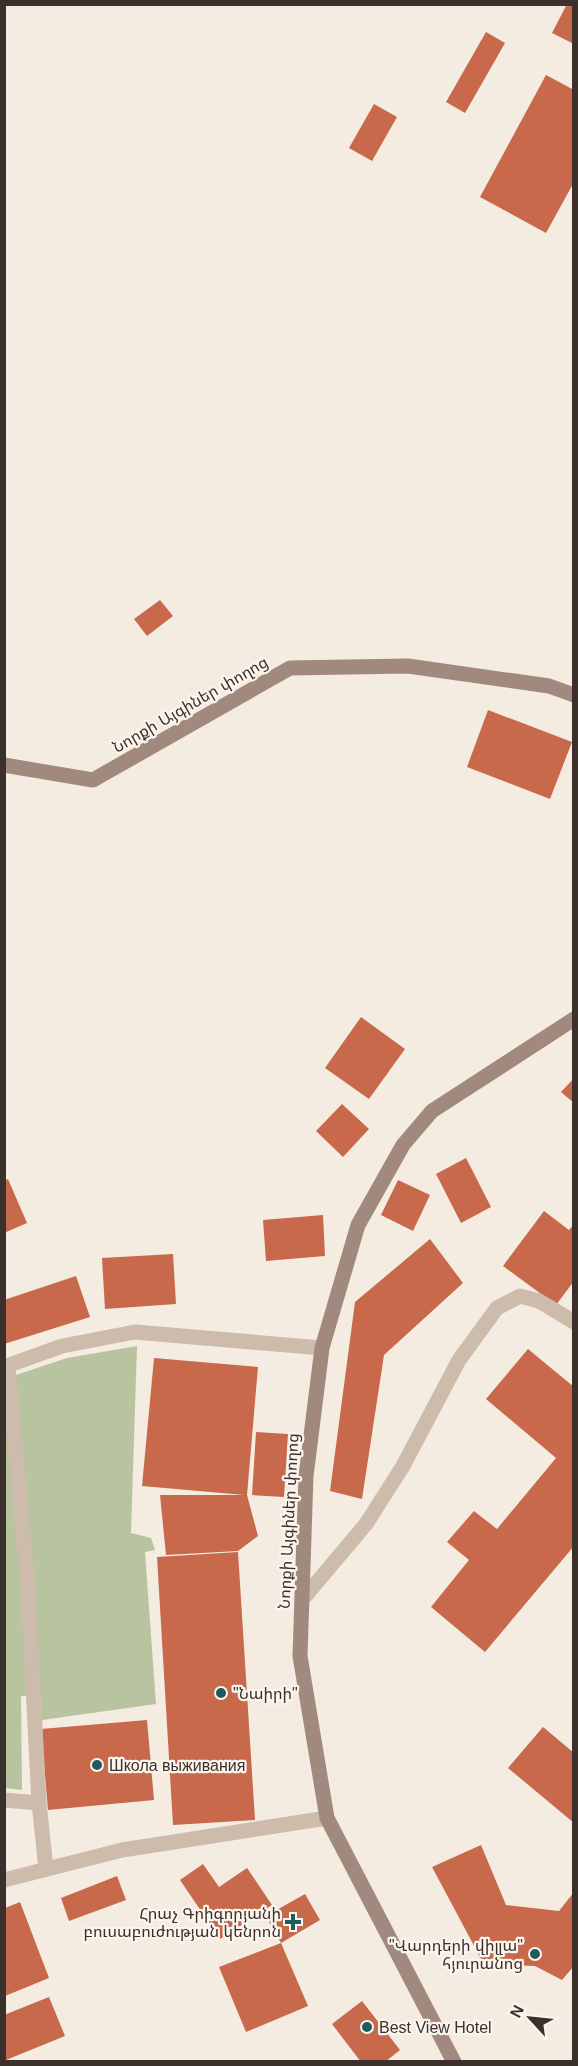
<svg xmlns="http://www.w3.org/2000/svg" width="578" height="2066" font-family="Helvetica,'Noto Sans Armenian',sans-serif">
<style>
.green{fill:#b8c4a0}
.building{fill:#c8694b}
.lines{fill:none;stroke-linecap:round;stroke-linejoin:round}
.lane{stroke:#cdbbac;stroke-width:15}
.street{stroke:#cdbbac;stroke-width:15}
.secondary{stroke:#a18a7d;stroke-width:15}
.poi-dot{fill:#1f5a5e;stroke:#fbf5ee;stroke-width:2}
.labels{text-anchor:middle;stroke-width:4.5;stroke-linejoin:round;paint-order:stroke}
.street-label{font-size:16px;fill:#3b302b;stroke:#fbf5ee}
.poi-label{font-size:16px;fill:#3b302b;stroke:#fbf5ee;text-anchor:start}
</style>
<rect width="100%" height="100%" fill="#f4ebe1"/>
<path class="green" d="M137,1346L131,1533L151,1538L155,1550L145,1552L156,1704L42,1720L41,1695L21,1696L22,1790L4,1788V1379L67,1358Z"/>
<path class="building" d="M567,4H574V44L552,33Z
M486,32L505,43L465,113L446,102Z
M546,75L574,90V182L546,233L480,197Z
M374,104L397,117L372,161L349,148Z
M160,600L173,616L147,636L134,619Z
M488,710L572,742L550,799L467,767Z
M361,1017L405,1049L369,1099L325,1068Z
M574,1078V1103L561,1092Z
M342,1104L369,1129L343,1157L316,1131Z
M466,1158L491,1207L461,1223L436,1174Z
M8,1179L27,1223L4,1233V1181Z
M398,1180L430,1195L413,1231L381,1215Z
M544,1211L569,1230L574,1224V1281L556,1305L503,1266Z
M323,1215L325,1256L266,1261L263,1220Z
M430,1239L463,1283L384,1355L362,1499L330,1491L355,1302Z
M173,1254L176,1304L105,1309L102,1258Z
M76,1276L90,1317L4,1344V1300Z
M528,1349L574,1387V1546L485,1652L431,1607L469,1560L447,1542L474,1511L497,1529L556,1458L486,1399Z
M154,1358L258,1367L247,1495L258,1536L238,1551L166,1555L160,1495H244L142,1486Z
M256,1432L288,1434L284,1497L252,1495Z
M238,1552L255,1820L173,1825L157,1557Z
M147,1720L154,1800L48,1810L41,1729Z
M543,1727L574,1753V1823L508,1768Z
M481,1845L506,1905L559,1911L574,1892V1966L562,1980L535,1966L507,1965L487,1970L432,1867Z
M203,1864L219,1887L247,1868L272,1905L220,1939L180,1880Z
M117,1876L126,1900L69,1921L61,1898Z
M305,1894L320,1920L281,1943L266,1916Z
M20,1902L49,1978L5,1996V1908Z
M281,1943L308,2006L246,2032L219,1967Z
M49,1997L65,2036L6,2060L4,2015Z
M362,2001L400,2050L385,2062H361L332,2024Z"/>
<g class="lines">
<path class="lane" d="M8,1366L28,1588L39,1803L46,1869
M302,1600L366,1524L403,1466L459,1360L497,1308L520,1296L539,1301L574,1322"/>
<path class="street" d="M4,1367L62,1346L135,1332L322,1348
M4,1800L39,1803
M4,1880L122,1850L327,1818"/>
<path class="secondary" d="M4,765L93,780L290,668L408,666L549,686L574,695
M454,2062L327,1818L300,1656L306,1476L322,1348L358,1225L403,1145L432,1111L574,1019"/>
</g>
<g class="poi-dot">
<circle cx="221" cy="1693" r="6"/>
<circle cx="97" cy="1765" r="6"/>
<path d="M290 1913h6v6h6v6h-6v6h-6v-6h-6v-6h6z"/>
<circle cx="535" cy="1954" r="6"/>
<circle cx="367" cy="2027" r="6"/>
</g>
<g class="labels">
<g class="street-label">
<text transform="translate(190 704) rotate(-30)" y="6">Նորքի Այգիներ փողոց</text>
<text transform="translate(288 1521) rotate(-87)" y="6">Նորքի Այգիներ փողոց</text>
</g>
<g class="poi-label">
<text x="233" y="1699">"Նաիրի"</text>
<text x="109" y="1771">Школа выживания</text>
<text x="281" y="1919" text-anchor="end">Հրաչ Գրիգորյանի<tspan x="281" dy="18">բուսաբուժության կենրոն</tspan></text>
<text x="523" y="1951" text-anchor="end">"Վարդերի վիլլա"<tspan x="523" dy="18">հյուրանոց</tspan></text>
<text x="379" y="2033">Best View Hotel</text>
</g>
</g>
<rect width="578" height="2066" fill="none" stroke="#3b302b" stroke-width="12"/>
<g transform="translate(530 2018) rotate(297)" stroke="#fbf5ee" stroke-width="4.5" paint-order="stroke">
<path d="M0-4.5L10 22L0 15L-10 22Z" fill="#3b302b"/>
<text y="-9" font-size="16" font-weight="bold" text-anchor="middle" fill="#3b302b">N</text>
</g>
</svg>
